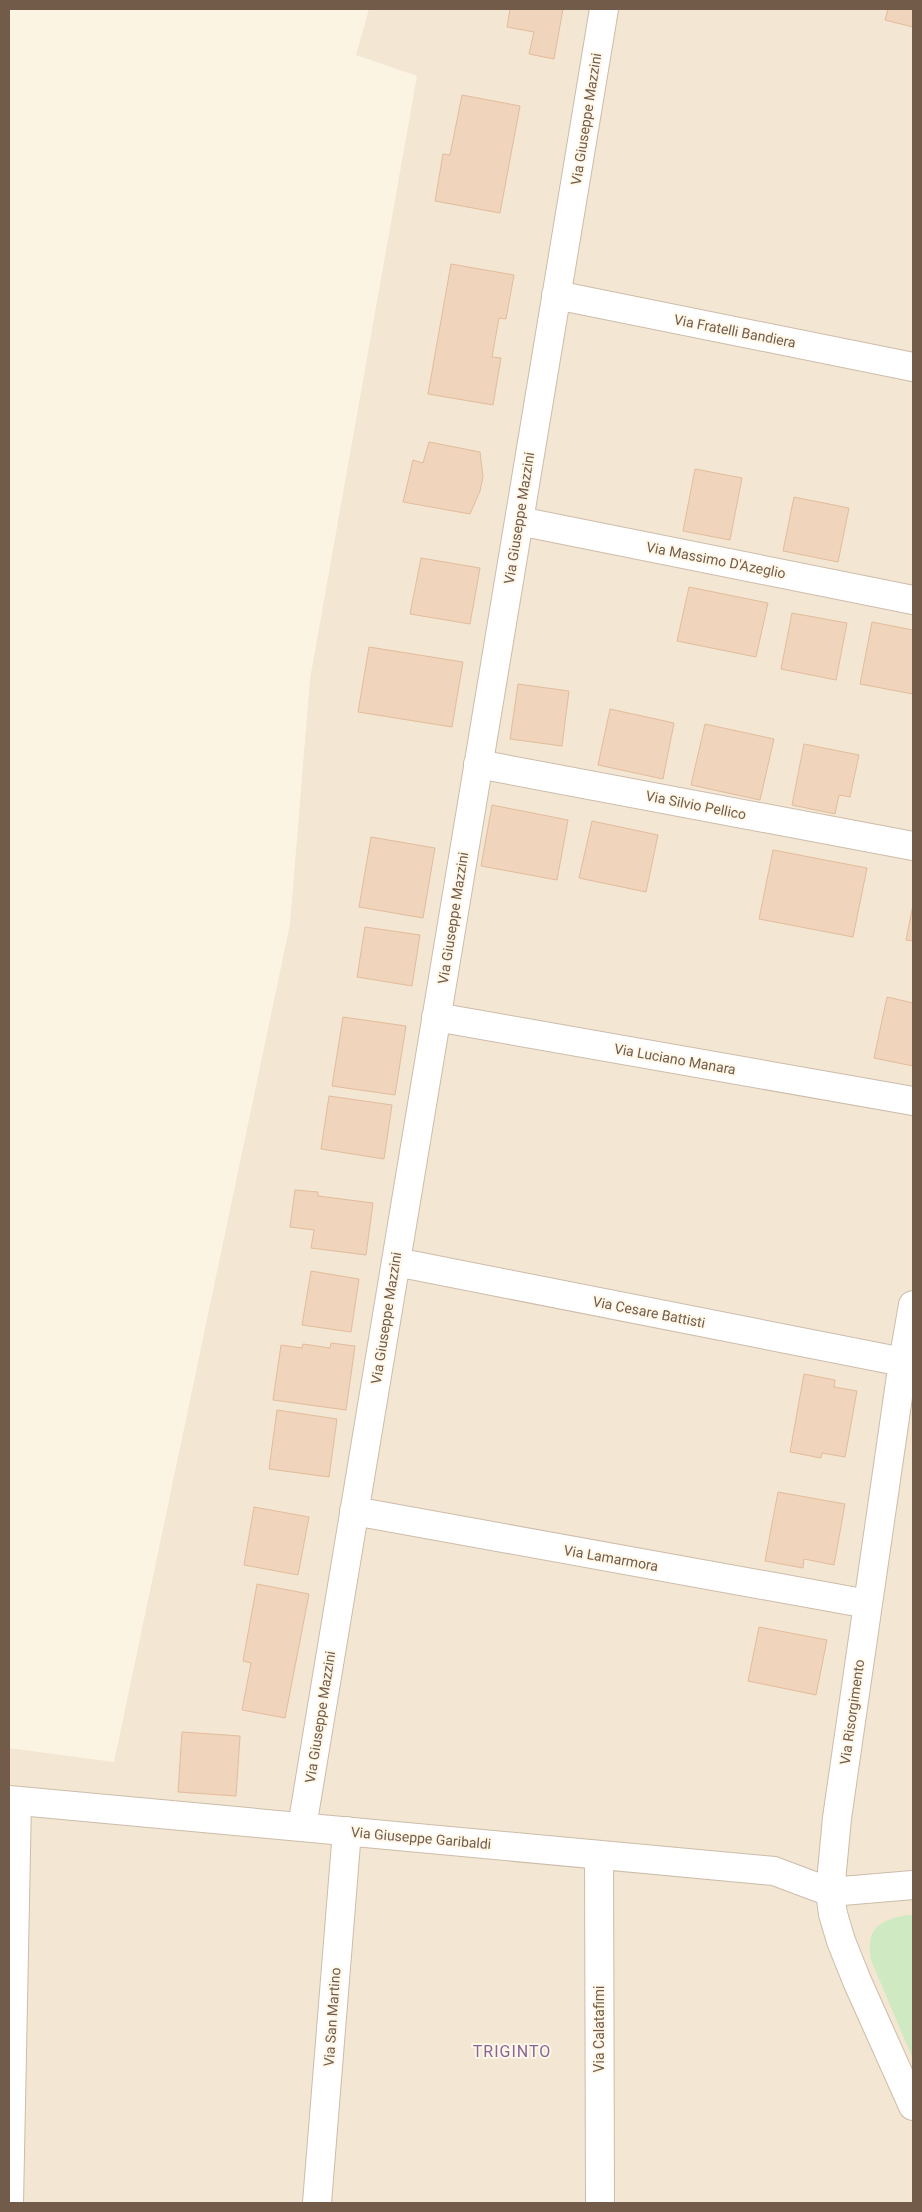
<svg xmlns="http://www.w3.org/2000/svg" width="922" height="2212" font-family="Roboto,sans-serif">
<style>
.residential{fill:#f3e6d2}
.green{fill:#cfe9c2}
.building{fill:#f0d4bb;stroke:#e2bc9c}
.lines{fill:none;stroke-linecap:round;stroke-linejoin:round}
.street-casing{stroke:#cdbcaa;stroke-width:30}
.street{stroke:#fff;stroke-width:28}
.labels{text-anchor:middle;stroke-width:4;stroke-linejoin:round;paint-order:stroke}
.street-label{font-size:14px;fill:#735b4a;stroke:#fff8e9}
.quarter-label{font-size:16px;letter-spacing:1px;fill:#896596;stroke:#fff8e9}
</style>
<rect width="100%" height="100%" fill="#fcf4e3"/>
<path class="residential" d="M369,9H913V2203H9V1748L114,1762L290,924L310,679L417,76L356,55Z"/>
<path class="green" d="M907,1915H913V2059L871,1960C866,1929 877,1921 907,1915Z"/>
<path class="building" d="M510,9H563L554,59L529,54L534,32L507,27Z
M888,9H913V27L885,20Z
M462,95L520,106L500,213L435,201L443,154L450,155Z
M451,264L514,275L506,319L499,318L492,357L501,358L493,405L428,394Z
M429,442L480,452L483,477L480,491L470,514L403,502L413,460L423,463Z
M695,469L742,478L730,540L683,531Z
M794,497L849,508L838,562L783,551Z
M421,558L480,568L470,624L410,614Z
M689,587L768,603L756,657L677,641Z
M792,613L847,623L836,680L781,669Z
M872,622L913,630V694L860,684Z
M369,647L463,662L452,727L358,712Z
M518,684L569,691L562,746L510,739Z
M610,709L674,723L663,779L598,765Z
M705,724L774,739L760,800L691,785Z
M804,744L859,755L850,797L839,795L835,814L792,805Z
M492,805L568,820L557,880L481,866Z
M592,821L658,835L646,892L579,878Z
M371,837L435,848L423,918L359,907Z
M773,850L867,868L853,937L759,919Z
M913,905V941L906,940Z
M365,927L420,935L412,986L357,977Z
M887,997L913,1003V1066L874,1058Z
M343,1017L406,1026L395,1095L332,1086Z
M329,1096L392,1105L384,1159L321,1149Z
M295,1190L318,1192V1196L373,1203L366,1255L311,1248L314,1230L290,1227Z
M311,1271L359,1279L351,1332L302,1325Z
M331,1343L355,1346L346,1410L273,1400L281,1345L302,1348L303,1344L330,1348Z
M804,1374L835,1380L834,1387L857,1391L845,1457L822,1453L821,1458L790,1452Z
M277,1410L337,1419L329,1477L269,1469Z
M778,1492L845,1504L834,1565L804,1559L803,1568L765,1561Z
M254,1507L309,1517L298,1575L244,1565Z
M257,1584L309,1594L285,1718L242,1710L251,1663L243,1661Z
M759,1627L827,1640L816,1695L748,1681Z
M182,1732L240,1736L236,1796L178,1792Z"/>
<g class="lines">
<g class="street-casing">
<path id="street" d="M556,295L913,367
M519,521L913,600
M478,764L913,846
M436,1017L913,1101
M396,1262L903,1362
M913,1305L903,1362L837,1818L830,1892L833,1914L841,1941L857,1981L913,2106
M354,1511L868,1604
M9,1800L774,1871L830,1892L913,1885
M302,1827L604,9
M599,1855L600,2203
M9,2203L17,1801
M317,2203L347,1831"/>
</g>
<use href="#street" class="street"/>
</g>
<g class="labels">
<g class="street-label">
<text transform="translate(586 119) rotate(-81)" y="5">Via Giuseppe Mazzini</text>
<text transform="translate(735 331) rotate(11)" y="5">Via Fratelli Bandiera</text>
<text transform="translate(519 518) rotate(-81)" y="5">Via Giuseppe Mazzini</text>
<text transform="translate(716 560) rotate(11)" y="5">Via Massimo D'Azeglio</text>
<text transform="translate(696 805) rotate(11)" y="5">Via Silvio Pellico</text>
<text transform="translate(453 918) rotate(-81)" y="5">Via Giuseppe Mazzini</text>
<text transform="translate(675 1059) rotate(10)" y="5">Via Luciano Manara</text>
<text transform="translate(649 1312) rotate(11)" y="5">Via Cesare Battisti</text>
<text transform="translate(386 1318) rotate(-81)" y="5">Via Giuseppe Mazzini</text>
<text transform="translate(611 1558) rotate(10)" y="5">Via Lamarmora</text>
<text transform="translate(852 1712) rotate(-82)" y="5">Via Risorgimento</text>
<text transform="translate(320 1717) rotate(-81)" y="5">Via Giuseppe Mazzini</text>
<text transform="translate(421 1838) rotate(5)" y="5">Via Giuseppe Garibaldi</text>
<text transform="translate(332 2017) rotate(-86)" y="5">Via San Martino</text>
<text transform="translate(599 2029) rotate(-90)" y="5">Via Calatafimi</text>
</g>
<g class="quarter-label">
<text x="512" y="2057">TRIGINTO</text>
</g>
</g>
<rect width="922" height="2212" fill="none" stroke="#735b4a" stroke-width="20"/>
</svg>
